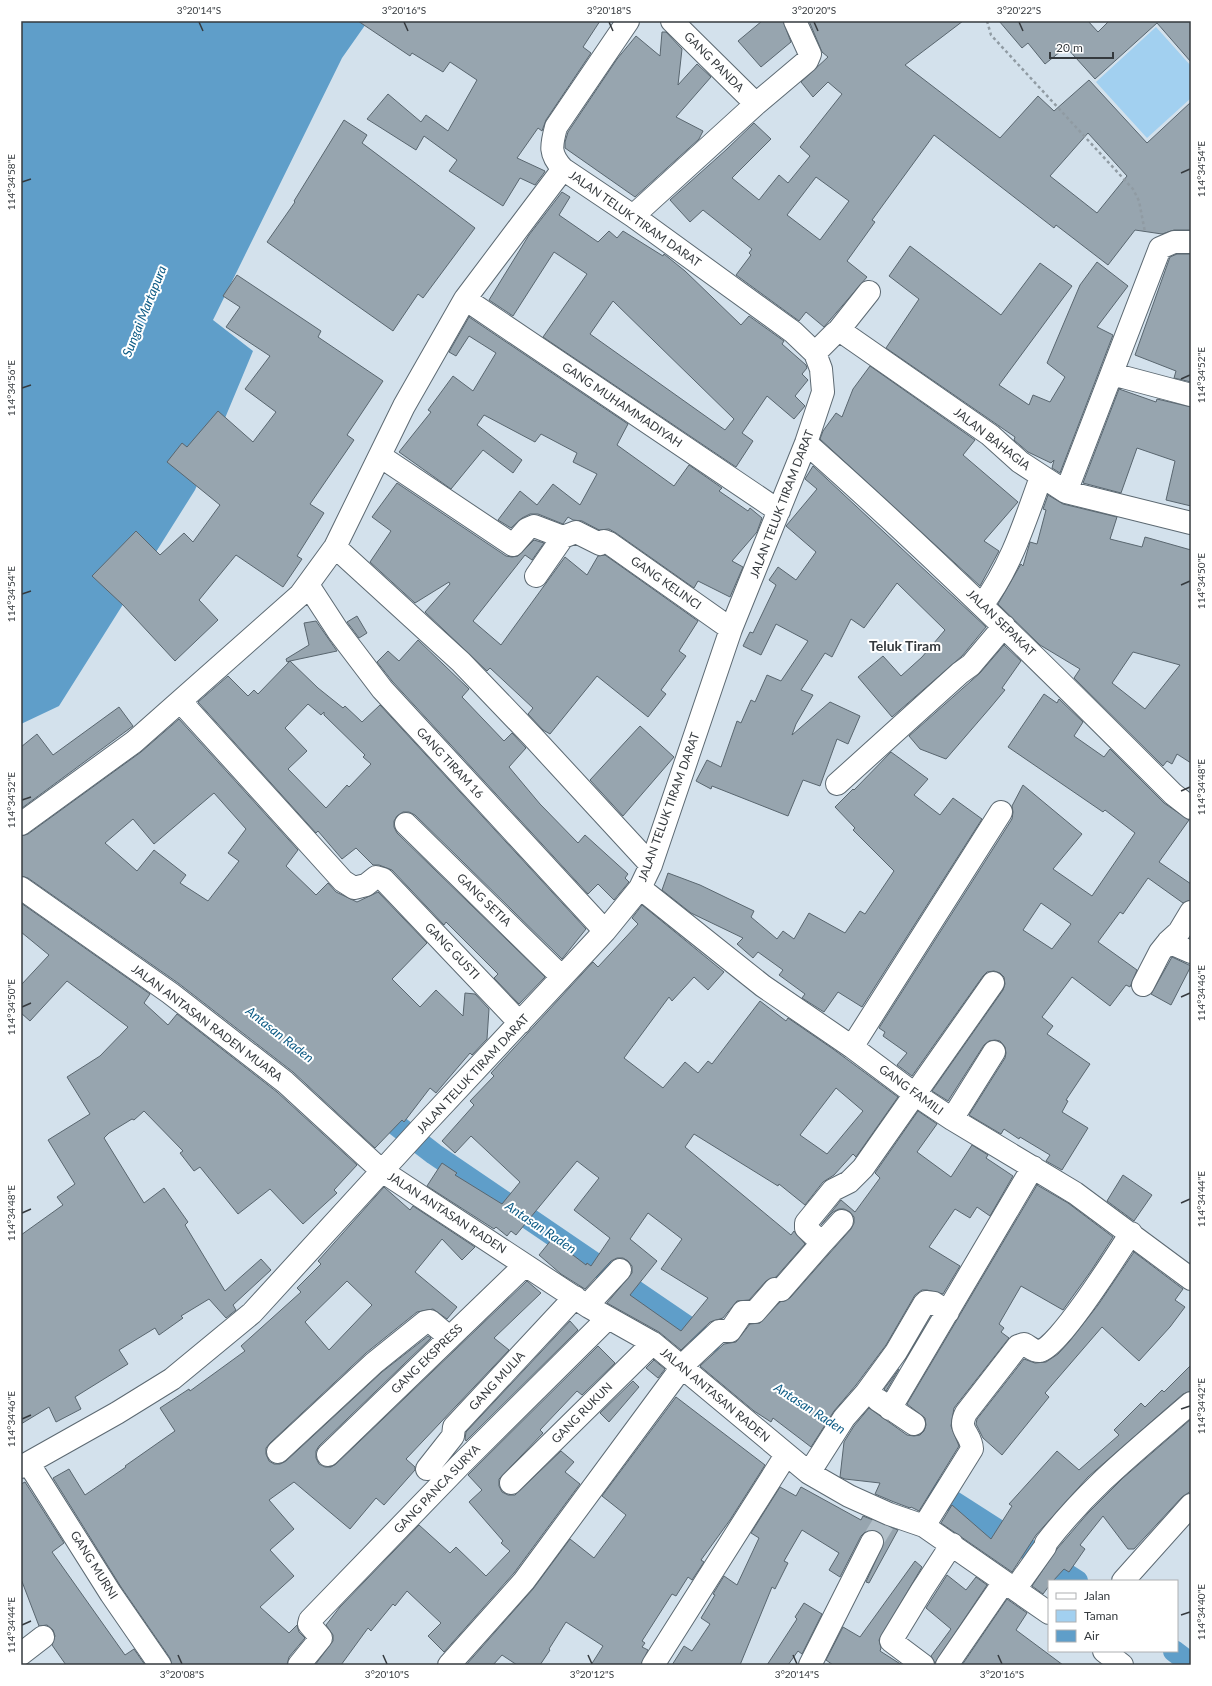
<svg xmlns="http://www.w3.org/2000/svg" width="1212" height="1686" font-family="Lato,sans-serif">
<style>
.green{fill:#a2d0f0}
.water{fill:#5f9ec9}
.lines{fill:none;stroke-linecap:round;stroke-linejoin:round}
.canal{stroke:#5f9ec9;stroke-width:22}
.building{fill:#97a5af;stroke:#59666f;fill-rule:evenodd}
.minor-tunnel{stroke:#b3c0c9;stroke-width:22;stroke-dasharray:22 11;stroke-linecap:butt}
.minor-casing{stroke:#5c6972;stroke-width:24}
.path{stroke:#909ba3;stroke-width:2.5;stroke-dasharray:3 3;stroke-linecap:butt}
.minor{stroke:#fff;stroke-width:22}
.ticks{fill:none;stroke:#353a3e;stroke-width:1.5}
.labels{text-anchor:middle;stroke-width:4;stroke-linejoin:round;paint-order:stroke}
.street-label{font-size:12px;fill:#353a3e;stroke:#fff}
.water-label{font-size:13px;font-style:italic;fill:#0e5c86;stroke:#fff}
.quarter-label{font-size:14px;font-weight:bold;fill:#353a3e;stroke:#fff}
.neatline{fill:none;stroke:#353a3e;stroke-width:1.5}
.ticks-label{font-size:10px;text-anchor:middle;fill:#353a3e}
</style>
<rect width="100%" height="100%" fill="#d3e1ec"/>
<path class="green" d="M1156,27L1191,66V98L1147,138L1096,82Z"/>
<path class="water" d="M21,21H368L342,58L213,320L253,351L195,490L59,706L21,724Z"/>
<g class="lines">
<path class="canal" d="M373,1107L434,1154L710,1342
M907,1472L1077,1581
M1174,1651L1191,1664"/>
</g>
<path class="building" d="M358,21H600L583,47L591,53L546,120L542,131L538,128L517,158L545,171L544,173L535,185L520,178L503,206L449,171L457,160L424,136L416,150L367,119L388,94L421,122L426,115L448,131L477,80L450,62L443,72L412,53L410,56Z
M762,21H783L791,42L761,67L738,41Z
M809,21H963L905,65L1000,138L1038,96L1054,111L1089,80L1147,143L1191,102V230H1174L1162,234L1135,230L1108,265L1056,225L1054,228L934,135L872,220L875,222L847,261L867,277L824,327L806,312L799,321L736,275L751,255L749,253L752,249L703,210L690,222L670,200L727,149L754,123L771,139L732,178L759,200L779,175L788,183L810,156L800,147L842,94L828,82L813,97L801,82L828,57L822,52ZM1088,133L1127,176L1097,213L1050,176ZM816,177L849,201L820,240L787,215Z
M999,21H1088L1098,32L1109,21H1191V62L1157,23L1095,79L1066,47L1045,64L1028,43L1022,48Z
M662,32H666L682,49L678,85L697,64L711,77L676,117L703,131L699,139L635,197L565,148V142L568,132L617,59L636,36L660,56Z
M344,120L367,135L362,143L475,228L423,298L418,294L393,331L267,242L295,202L294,201Z
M562,192L570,197L559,215L598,242L609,231L617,238L623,231L663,256L664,254L685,271L741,325L749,316L784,341L782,344L806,365L807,368L802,374L808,380L795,396L805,406L794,419L767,396L742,433L753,441L736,467L543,337L587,274L554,252L513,316L489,300L529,235ZM613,301L734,419L725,430L590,334Z
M910,246L1001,315L1040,263L1072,286L999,385L1029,405L1033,395L1050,402L1065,377L1047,363L1080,285L1097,262L1128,286L1097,327L1113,335L1060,473L1052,468L1054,460L1051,463L1028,452L1014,440L1015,437L886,348L919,299L889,276Z
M1177,254H1191V382L1174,378L1176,371L1135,355L1170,257Z
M237,275L321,331L318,337L383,381L347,435L354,440L310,504L324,513L297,556L302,559L283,587L236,555L199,600L218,620L175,661L123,605L92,576L136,531L160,555L184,533L193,542L220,505L167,462L182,443L187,447L218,411L253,442L276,412L245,389L270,356L226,327L240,307L223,296Z
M469,317L628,424L617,445L674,486L689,465L722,488L719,491L748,511L750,508L762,518L757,532L732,561L743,567L730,597L698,581L694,588L616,533L609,529L599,530L582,521L573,520L568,517L563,524L538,514H530L522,518L511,528L498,520L520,491L537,505L553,484L580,505L597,474L573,462L577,453L541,434L535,442L484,415L477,425L522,460L513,473L483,450L451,489L399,452L431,412L428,410L453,376L473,391L496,353L469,336L456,356L449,352Z
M870,366L975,440L963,455L1018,502L984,541L999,551L980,586L820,439L823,431L836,413L842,417L853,389Z
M1119,389L1156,402L1157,399L1191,407V506L1166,500L1175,461L1137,448L1121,493L1083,483Z
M813,466L986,627L962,656L892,717L858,677L883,656L901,676L922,657L945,630L897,583L864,628L851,619L832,657L825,653L801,690L813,695L796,724L792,735L830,702L860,716L848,744L837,739L820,786L803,780L788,816L712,786L711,789L696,781L707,760L721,767L737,721L741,723L751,700L755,702L767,675L781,681L808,641L776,624L761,655L743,646L750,632L753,633L776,585L769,580L778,567L796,580L816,552L786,526L817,489L805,479Z
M397,483L506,556L512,557L518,556L534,540L544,543L532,560L525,555L473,621L501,645L565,557L587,575L598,556L605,555L698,621L679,651L686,656L661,690L666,694L648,717L597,676L550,734L543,730L528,714L533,708L490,668L487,671L425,612L450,584L449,582L415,603L370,562L391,531L372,517Z
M1048,495L1063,504L1117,517L1110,539L1142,547L1145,537L1191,550V763L1177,754L1172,764L1167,761L1163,766L1074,678L1080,669L1040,645L998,604L1021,564L1023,566L1030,542L1037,544L1046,510L1043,509ZM1133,652L1180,665L1145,709L1112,683Z
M357,616L367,633L359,638L347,622Z
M316,621L337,651L290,661L318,688L343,708L345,706L362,722L380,705L586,929L562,959L415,815L409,812H403L397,816L394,821V827L397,833L545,977L519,1004L494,978L498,974L446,922L444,925L392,870L379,865H373L356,848L342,859L318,831L316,833L198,702L228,676L248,696L254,690L258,694L290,661L287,662L286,659L309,645L304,623ZM308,704L321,715L324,712V715L365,755L363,757L371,764L349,787L347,785L326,808L288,769L307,751L285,728Z
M418,640L469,689L462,697L504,741L512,733L526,748L509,767L540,804L578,843L585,835L628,874L625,878L629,882L614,900L598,884L588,894L392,681L377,662L388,651L399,661Z
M1004,645L1021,661L1002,688L1005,690L990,708L946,759L920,749L909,736L980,673Z
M1044,694L1057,703L1059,699L1083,722L1074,736L1104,757L1110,749L1164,803L1189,820L1159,862L1191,884V900L1183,903L1148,878L1123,914L1120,912L1098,942L1137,970L1130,987L1126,985L1110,1006L1072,977L1042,1017L1053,1026L1047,1034L1090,1064L1066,1100L1068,1101L1062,1112L1088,1128L1062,1170L1046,1161L1050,1155L1020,1137L1019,1139L1004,1129L1001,1134L969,1115L1005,1058L1006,1053L1005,1047L1000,1041L995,1040L989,1041L984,1045L948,1101L932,1091L1003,990L1005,984L1004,977L1000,973L994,971L987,972L983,976L912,1076L897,1065L907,1053L883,1036L885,1032L879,1028L1012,819L1013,812L1012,806L1023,785L1082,834L1053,869L1092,896L1135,833L1105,810L1103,812L1008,747ZM1041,903L1071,924L1052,949L1023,930Z
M119,707L133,726L22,808L21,747L37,734L53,755Z
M179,719L298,850L286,866L316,895L328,883L336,892L357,902L378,892L427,943L392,979L420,1007L436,990L463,1016L465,993L475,994L489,1009L487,1039L472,1055L470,1053L436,1093L430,1088L404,1122L402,1120L375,1148L293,1072L178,983L28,878L21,876V836L28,834L141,752ZM214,793L246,829L228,853L239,861L208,901L180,883L186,875L154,850L137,871L105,843L133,819L154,844Z
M640,726L674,757L623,816L590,780Z
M891,752L928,779L914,795L940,815L953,798L982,819L862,1007L838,992L824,1012L802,998L805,994L779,975L783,970L758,952L753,958L737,944L743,938L691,913L662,890L668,873L700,885L754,911L751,917L777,939L783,931L794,939L809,913L845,933L860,911L865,914L894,871L853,830L855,828L835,807L853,789L854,790Z
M21,903L150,994L144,1003L168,1025L177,1014L277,1092L357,1165L334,1190L337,1193L303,1224L270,1189L238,1214L200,1167L194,1171L180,1153L183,1151L144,1111L134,1120L132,1119L109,1133L104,1138L144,1203L164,1188L188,1222L185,1225L225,1291L261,1259L271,1270L233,1305L236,1310L226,1318L209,1299L181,1316L183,1318L159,1335L155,1328L119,1350L128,1364L75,1397L81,1409L56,1422L49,1407L21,1424V1235L63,1205L57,1197L75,1184L48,1140L90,1114L67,1077L100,1056L128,1027L67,981L30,1021L21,1013V985L49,955L21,932Z
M642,905L724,972L708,990L694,977L672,1001L669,997L624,1058L663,1088L685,1062L698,1073L708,1061L712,1064L760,1001L786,1021L788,1018L833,1049L898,1097L856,1157L853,1154L834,1175L823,1182L805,1205L779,1184L778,1186L694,1134L685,1147L791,1235L794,1231L805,1244L776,1277L766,1281L749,1300L737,1301L723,1318L710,1322L681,1350L659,1332L607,1303L632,1273V1266L628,1261L623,1258H617L611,1261L585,1289L561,1274L539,1255L552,1239L586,1265L587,1263L591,1266L610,1238L574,1210L599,1178L577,1161L516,1235L511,1231L507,1236L496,1227L494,1229L427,1186L442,1163L457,1173L455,1175L502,1204L520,1182L471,1136L455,1153L442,1141L474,1105L470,1101L494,1076L491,1073L593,962L598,967L638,924L632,918ZM836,1088L863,1111L827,1154L800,1135ZM648,1213L682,1239L661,1269L708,1298L681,1331L630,1295L657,1261L630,1239Z
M1172,957L1191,966L1171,1005L1151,994Z
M918,1111L937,1124L917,1152L951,1177L972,1145L988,1155L986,1158L1013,1176L990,1216L977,1207L970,1218L955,1209L929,1247L960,1266L943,1294L927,1290H922L915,1295L886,1345L856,1385L834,1411L811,1447L773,1418L771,1422L754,1411L700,1366L724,1344L736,1342L750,1324L760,1323L780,1302L790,1298L851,1229L854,1223V1217L850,1212L844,1209H839L833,1212L821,1225L841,1200L855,1212L880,1178L875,1173Z
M1123,1175L1152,1195L1134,1221L1107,1201Z
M1037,1185L1068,1203L1113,1237L1091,1271L1063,1310L1021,1286L999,1324L1004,1328L1001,1332L1009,1338L954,1408L951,1426L959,1446L919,1511L911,1507L910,1508L894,1502L875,1494L880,1483L845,1479L840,1477L844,1442L854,1426L869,1408L907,1435L914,1436L920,1435L924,1431L926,1425L925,1418L907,1404Z
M384,1187L410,1210L413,1206L475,1247L462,1260L442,1239L415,1272L457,1307L447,1319L433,1309L417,1312L366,1353L270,1443L266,1448V1454L269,1461L274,1464H280L286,1461L382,1372L428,1336L431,1338L319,1446L316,1451V1458L319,1464L325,1467H331L336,1464L527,1281L541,1293L494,1338L509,1350L406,1459L415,1467V1470L384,1505L376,1498L350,1529L294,1482L269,1500L294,1529L270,1550L294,1576L260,1607L289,1633L297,1625L299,1632L305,1638L289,1657L287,1665H172L170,1658L121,1587L53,1478L69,1469L85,1495L126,1467L125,1466L175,1431L160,1408L189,1389L190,1391L245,1351L241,1346L301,1292L297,1288L321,1264L318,1261ZM347,1281L372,1305L329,1350L305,1322Z
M1134,1252L1183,1289L1175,1300L1185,1307L1170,1327L1139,1361L1102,1327L1045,1393L1049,1397L1002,1455L983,1438L976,1424L977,1419L1024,1359L1035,1363L1046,1362L1058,1354L1069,1342L1098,1305Z
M570,1321L578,1330L466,1441L465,1439L466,1432Z
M598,1346L615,1363L582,1395L577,1391L540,1430L543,1433L499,1479V1486L502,1492L508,1495H515L561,1451L574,1462L565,1472L580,1484L514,1573L444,1652L428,1636L441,1623L407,1591L395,1606L393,1604L371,1631L368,1628L341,1665H315L333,1641V1635L326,1625L340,1607L419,1525L450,1553L456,1547L486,1576L510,1551L501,1543L503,1541L469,1502L482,1490L468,1475Z
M654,1360L665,1369L658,1378L646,1368Z
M1191,1365V1391L1183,1394L1088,1477L1036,1535L1012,1572L941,1523L952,1505L991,1539L1012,1506L1009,1504L1057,1451L1079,1470L1119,1435L1114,1430L1141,1403L1145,1407L1162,1390L1164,1392Z
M899,1369L886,1391L884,1389Z
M633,1381L639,1387L609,1422L600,1413Z
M676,1397L765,1465L730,1520L701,1560L704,1562L692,1580L688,1577L676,1596L672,1594L642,1641L645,1643L642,1647L648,1650L641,1665H591L603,1646L566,1622L549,1649L550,1650L540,1665H517L502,1655L493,1665H466L533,1589L570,1539L594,1558L626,1515L602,1496Z
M1191,1419V1491L1182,1497L1134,1549H1128L1103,1516L1080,1545L1085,1549L1069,1572L1064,1569L1053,1581H1049V1586L1043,1594L1032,1586L1057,1549L1088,1513L1123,1478Z
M25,1482L64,1543L52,1552L125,1655L134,1649L145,1665H66L52,1645L55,1636L53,1630L47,1625L39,1626L21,1579V1484Z
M780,1487L796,1496L801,1487L861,1520L863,1516L898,1530L869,1583L866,1582L884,1542L883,1536L878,1531L871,1530L865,1532L861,1536L840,1577L829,1570L839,1553L802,1530L784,1561L788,1563L775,1589L772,1587L740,1665H672L684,1646L692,1651L710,1624L701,1618L715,1595L713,1594L724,1576L737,1585L759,1538L751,1533Z
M915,1561L922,1567L879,1640L881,1648L880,1651L902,1665H833L826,1660L843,1627L860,1637Z
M947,1575L966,1590L976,1577L987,1585L935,1663L931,1656L951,1629L926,1608Z
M1007,1599L1027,1613L1016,1630L1063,1665H962Z
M804,1603L822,1614L802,1654L798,1651L788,1665H767L797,1619L795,1617Z"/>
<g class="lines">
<path class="minor-tunnel" d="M872,1542L886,1519"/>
<g class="minor-casing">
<path id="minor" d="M672,21L756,104
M633,216L756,104L807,61L810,54L795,21
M465,299L779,511
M838,331L869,292
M815,353L835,333L842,332L990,435L1020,462L1066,492L1191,523
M1112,374L1191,395
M806,443C933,555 1053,674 1173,794L1191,808
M380,456L513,545L527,529L534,526L563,537L576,532L600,544L604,541L609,543L731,629
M1066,492L1160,248L1174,242H1191
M335,547L461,662L532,736L651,865
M536,576L563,537
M308,585L338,631L382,689L605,931
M982,605C1011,567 1025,521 1041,477
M181,702L343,881L354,888L366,885L376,877L383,879L520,1023
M837,784L960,673L971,665L1004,626
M21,824L134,742L300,595L335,547L404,406L465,299L563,169
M406,824L562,977
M21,888L170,993L285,1082L382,1171L589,1307L653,1343L809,1473L849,1496L889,1514L924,1526L1049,1613
M640,888L763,986L852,1047L916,1095L952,1119L1075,1193L1191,1279
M1168,942L1191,952
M1143,985L1160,952L1168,942L1179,932L1191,912
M852,1047L1001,812
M952,1119L994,1052
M822,1243L842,1221
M589,1307L594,1298L620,1270
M878,1400L914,1424
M890,1409L1033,1167
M278,1452L374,1363L425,1322L430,1321L449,1337
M328,1455L525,1265
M29,1464L111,1594L160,1665
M21,1467L117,1413L172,1379L252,1313L424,1125L605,931L640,888L651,865L731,629L806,443L823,392L821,369L815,353L793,332L633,216L563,169C549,154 551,146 556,127L628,21
M427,1469L453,1436L454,1427L575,1297
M809,1473L844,1418L866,1393L896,1352L924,1304L926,1302L934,1303L948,1312
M511,1483L653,1343
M924,1526L972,1449C971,1432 957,1431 966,1413L1018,1346L1024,1344C1029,1346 1034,1352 1040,1351C1059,1347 1118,1253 1131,1233
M1123,1581L1191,1505
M1015,1589L1045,1547L1046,1543C1089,1487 1138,1449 1191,1403
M1104,1651L1122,1665
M21,1654L43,1637
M299,1665L321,1638L309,1624L310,1620L461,1464L608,1318
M449,1665L524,1581L685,1363L719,1331H730L743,1312H755L775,1289L781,1290L822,1243L806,1228V1223L833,1190L849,1182L863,1168L993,983
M653,1665L786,1455
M810,1665L872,1542
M923,1665L891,1641L922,1590L952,1544
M947,1665L1004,1582"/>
</g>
<path class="path" d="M987,21L991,35L1133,189L1139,201L1145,232"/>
<use href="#minor" class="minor"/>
</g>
<path class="ticks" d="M199,22L203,31M404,22L408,31M609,22L613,31M814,22L818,31M1019,22L1023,31M1181,173L1190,169M22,182L31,179M1181,379L1190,375M22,388L31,385M1181,585L1190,581M22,594L31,591M1181,791L1190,787M22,800L31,797M1181,997L1190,993M22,1007L31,1003M1181,1203L1190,1199M22,1213L31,1209M1181,1409L1190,1406M22,1419L31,1415M1181,1615L1190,1612M22,1625L31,1621M178,1655L182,1664M383,1655L387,1664M588,1655L592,1664M793,1655L797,1664M998,1655L1002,1664"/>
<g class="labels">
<g class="street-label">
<text transform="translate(714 62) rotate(45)" y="4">GANG PANDA</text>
<text transform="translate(635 219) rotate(35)" y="4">JALAN TELUK TIRAM DARAT</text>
<text transform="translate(622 405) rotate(34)" y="4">GANG MUHAMMADIYAH</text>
<text transform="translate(992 439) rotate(38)" y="4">JALAN BAHAGIA</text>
<text transform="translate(782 504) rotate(-69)" y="4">JALAN TELUK TIRAM DARAT</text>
<text transform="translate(666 583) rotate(35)" y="4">GANG KELINCI</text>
<text transform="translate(1001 623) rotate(44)" y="4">JALAN SEPAKAT</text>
<text transform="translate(450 763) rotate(47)" y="4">GANG TIRAM 16</text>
<text transform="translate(669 807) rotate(-70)" y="4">JALAN TELUK TIRAM DARAT</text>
<text transform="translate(484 900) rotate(44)" y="4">GANG SETIA</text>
<text transform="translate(452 951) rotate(46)" y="4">GANG GUSTI</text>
<text transform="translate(207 1023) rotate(37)" y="4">JALAN ANTASAN RADEN MUARA</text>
<text transform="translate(473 1074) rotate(-47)" y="4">JALAN TELUK TIRAM DARAT</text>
<text transform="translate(911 1090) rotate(36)" y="4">GANG FAMILI</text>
<text transform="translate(447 1213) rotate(33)" y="4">JALAN ANTASAN RADEN</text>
<text transform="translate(427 1359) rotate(-44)" y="4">GANG EKSPRESS</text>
<text transform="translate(497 1381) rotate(-47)" y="4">GANG MULIA</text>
<text transform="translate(715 1395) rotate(40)" y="4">JALAN ANTASAN RADEN</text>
<text transform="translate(582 1413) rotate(-45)" y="4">GANG RUKUN</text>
<text transform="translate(437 1489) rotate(-46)" y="4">GANG PANCA SURYA</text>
<text transform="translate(94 1565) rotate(58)" y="4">GANG MURNI</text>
</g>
<g class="water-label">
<text transform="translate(144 311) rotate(-68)" y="5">Sungai Martapura</text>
<text transform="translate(280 1034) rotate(38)" y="5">Antasan Raden</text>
<text transform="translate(541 1227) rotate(34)" y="5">Antasan Raden</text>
<text transform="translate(810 1408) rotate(33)" y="5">Antasan Raden</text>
</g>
<g class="quarter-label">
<text x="905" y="651">Teluk Tiram</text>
</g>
</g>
<rect width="1212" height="1686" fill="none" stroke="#ffffff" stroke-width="44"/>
<rect x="1048" y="1580" width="130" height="72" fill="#ffffff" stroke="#aeb0b2"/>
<rect x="1056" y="1593" width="20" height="6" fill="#ffffff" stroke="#aeb0b2"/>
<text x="1084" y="1600" font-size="12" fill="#353a3e">Jalan</text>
<rect x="1056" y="1610" width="20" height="12" fill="#a2d0f0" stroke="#aeb0b2"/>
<text x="1084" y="1620" font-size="12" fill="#353a3e">Taman</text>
<rect x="1056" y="1630" width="20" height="12" fill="#5f9ec9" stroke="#aeb0b2"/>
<text x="1084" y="1640" font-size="12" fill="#353a3e">Air</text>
<path d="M1050 52v6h63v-6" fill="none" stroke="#353a3e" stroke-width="2"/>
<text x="1056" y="52" font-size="12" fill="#353a3e" stroke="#ffffff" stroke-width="3" paint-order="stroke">20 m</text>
<rect x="22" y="22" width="1168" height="1642" class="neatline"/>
<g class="ticks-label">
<text x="199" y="14">3°20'14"S</text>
<text x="404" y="14">3°20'16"S</text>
<text x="609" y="14">3°20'18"S</text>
<text x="814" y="14">3°20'20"S</text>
<text x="1019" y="14">3°20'22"S</text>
<text transform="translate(1201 169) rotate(-90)" y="4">114°34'54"E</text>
<text transform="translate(11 182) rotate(-90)" y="4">114°34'58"E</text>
<text transform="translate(1201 375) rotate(-90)" y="4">114°34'52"E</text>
<text transform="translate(11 388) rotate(-90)" y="4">114°34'56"E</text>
<text transform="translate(1201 581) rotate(-90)" y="4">114°34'50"E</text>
<text transform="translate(11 594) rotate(-90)" y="4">114°34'54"E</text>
<text transform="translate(1201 787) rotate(-90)" y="4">114°34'48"E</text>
<text transform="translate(11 800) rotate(-90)" y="4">114°34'52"E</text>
<text transform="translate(1201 993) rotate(-90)" y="4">114°34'46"E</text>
<text transform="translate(11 1007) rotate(-90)" y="4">114°34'50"E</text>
<text transform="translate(1201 1199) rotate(-90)" y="4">114°34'44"E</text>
<text transform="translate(11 1213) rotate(-90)" y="4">114°34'48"E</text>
<text transform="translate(1201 1406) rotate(-90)" y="4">114°34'42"E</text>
<text transform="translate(11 1419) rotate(-90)" y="4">114°34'46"E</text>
<text transform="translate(1201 1612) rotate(-90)" y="4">114°34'40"E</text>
<text transform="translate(11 1625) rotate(-90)" y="4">114°34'44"E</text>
<text x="182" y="1678">3°20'08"S</text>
<text x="387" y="1678">3°20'10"S</text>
<text x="592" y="1678">3°20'12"S</text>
<text x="797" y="1678">3°20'14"S</text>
<text x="1002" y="1678">3°20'16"S</text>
</g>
</svg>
